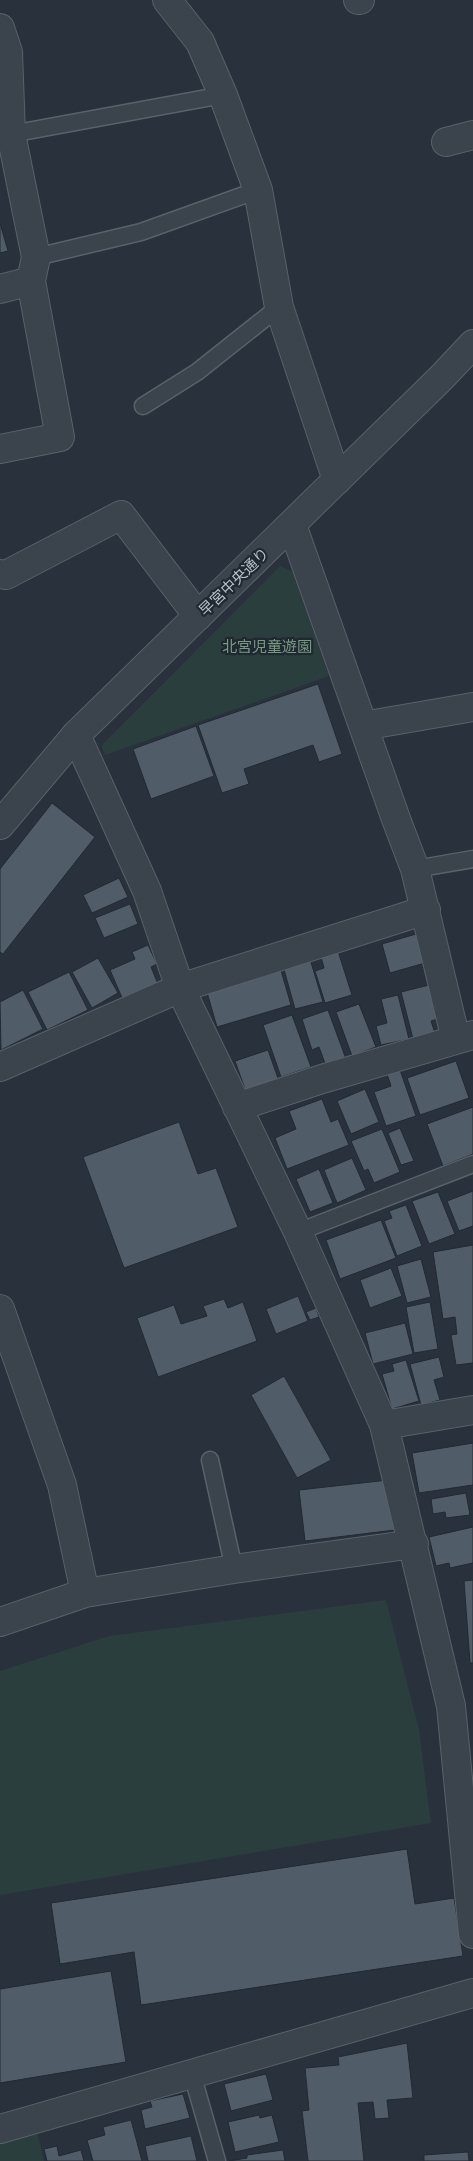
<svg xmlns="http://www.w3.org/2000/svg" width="473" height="2161" font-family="'Roboto Condensed','Noto Sans JP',sans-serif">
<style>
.green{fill:#2b3e3e}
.building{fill:#505c67;stroke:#222a34}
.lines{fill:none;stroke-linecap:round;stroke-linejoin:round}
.service-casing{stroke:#59616a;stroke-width:19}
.minor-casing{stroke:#59616a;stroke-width:30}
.tertiary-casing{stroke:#59616a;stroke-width:30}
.service{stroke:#3b434d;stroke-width:16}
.minor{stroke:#3b434d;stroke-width:28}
.tertiary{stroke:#3b434d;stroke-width:28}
.labels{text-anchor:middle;stroke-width:4.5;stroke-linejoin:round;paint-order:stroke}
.street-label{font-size:15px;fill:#b7bec7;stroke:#202832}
.park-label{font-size:15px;fill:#789b7f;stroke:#202832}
</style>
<rect width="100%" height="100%" fill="#28313c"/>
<path class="green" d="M280,566L294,572L329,676L105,755L101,746Z
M386,1600L419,1730L431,1823L0,1895V1671L109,1636Z
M36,2128L44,2161H0V2140Z"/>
<path class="building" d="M0,223L8,251L0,253Z
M318,684L342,754L319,762L313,745L244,769L249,784L222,793L198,725Z
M196,726L214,776L151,799L133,749Z
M52,803L95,837L3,954L0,952V869Z
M119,878L128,897L92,913L83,895Z
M130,904L138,924L104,938L95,918Z
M416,934L425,963L390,973L382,944Z
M148,945L157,964L151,967L158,984L123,1000L110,970L135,959L132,952Z
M338,951L352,995L325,1003L315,971L324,968L321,957Z
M98,958L118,993L92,1008L72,972Z
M310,959L323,1002L295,1009L283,966Z
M280,967L291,1005L217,1027L206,989Z
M69,972L88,1010L47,1030L28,992Z
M429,985L438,1019L431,1021L435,1033L413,1039L401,992Z
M23,990L43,1029L1,1050L0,1002Z
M398,995L409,1039L381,1045L376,1026L387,1023L381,999Z
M359,1004L376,1047L352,1056L336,1012Z
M328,1010L346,1059L326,1066L319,1047L312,1050L302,1019Z
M292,1015L311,1067L281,1077L263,1025Z
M268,1050L279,1081L246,1092L235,1061Z
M456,1061L469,1098L420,1115L407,1078Z
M399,1067L416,1116L386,1126L374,1092L391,1086L386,1071Z
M365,1089L379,1122L351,1134L337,1101Z
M322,1099L331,1122L338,1119L349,1145L287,1169L275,1138L296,1129L289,1111Z
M473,1107V1154L443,1166L427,1124Z
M179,1122L198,1174L216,1168L238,1227L124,1268L83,1157Z
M400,1128L414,1161L401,1165L388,1133Z
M382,1129L400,1172L374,1183L368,1169L364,1171L351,1141Z
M352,1158L366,1190L337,1203L324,1170Z
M319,1169L333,1203L310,1212L296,1179Z
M473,1191V1226L459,1231L447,1201Z
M438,1192L455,1234L429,1244L412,1201Z
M406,1205L422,1246L397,1256L384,1221L392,1218L389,1211Z
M381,1220L396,1258L340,1279L326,1240Z
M473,1245V1363L456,1365L451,1335L457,1334L455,1317L443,1319L433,1252Z
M421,1259L431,1297L407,1303L397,1266Z
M391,1268L402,1296L370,1308L360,1280Z
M298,1296L308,1321L276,1334L266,1309Z
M224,1299L228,1308L243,1302L257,1341L158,1377L137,1318L174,1305L181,1324L207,1316L203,1306Z
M430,1302L438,1349L414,1353L406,1307Z
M316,1308L319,1317L310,1320L306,1312Z
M405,1323L413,1354L373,1364L365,1333Z
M439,1357L444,1377L434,1380L440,1400L421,1405L410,1364Z
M406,1360L419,1401L392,1409L382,1374L394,1371L392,1364Z
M284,1376L331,1460L297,1478L251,1395Z
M473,1443V1485L419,1493L412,1453Z
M388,1480L395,1530L305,1541L299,1490Z
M466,1493L470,1515L446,1518L445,1512L433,1514L431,1499Z
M473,1527V1563L450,1568L449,1563L436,1566L429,1537Z
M473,1580V1663H470L464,1581Z
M407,1849L415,1904L454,1898L463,1956L141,2005L134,1952L60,1964L51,1903Z
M111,1971L126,2062L0,2083V1989Z
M407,2043L413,2098L387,2100L389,2118L375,2119L373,2102L358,2103L364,2161H308L302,2111L309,2110L305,2068L339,2065L338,2057Z
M266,2074L273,2100L231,2111L224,2084Z
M183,2094L190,2118L145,2129L141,2110L152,2107L150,2101Z
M259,2115L260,2118L272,2115L279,2142L235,2152L228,2122Z
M131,2120L142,2161H93L87,2140L105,2135L103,2127Z
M191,2136L197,2161H148L145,2146Z
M57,2146L59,2156L81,2150L84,2161H47L44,2149Z
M283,2150L285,2161H229L247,2158V2155Z
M468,2152L469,2161H424V2155Z"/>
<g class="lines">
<g class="service-casing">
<path id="service" d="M11,134L223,95
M36,257L141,232L258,190
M143,406L197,372L279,307
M415,869L473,859
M298,1232L473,1164
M210,1460L234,1569
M192,2074L217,2161"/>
</g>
<g class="minor-casing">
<path id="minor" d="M167,0L200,42L223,95L258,190L279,307L337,480
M358,0H360
M0,28L8,52L11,134L36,257L31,281L60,437L0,449
M446,142L473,135
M0,289L31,281
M292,525L396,819L415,869L456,1040
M0,574L6,575L121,515L198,616
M363,726L473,707
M76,735L147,891L180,988L298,1232L384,1425L451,1706L473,1934
M0,1067L180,988L426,910
M237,1107L322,1079L473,1035
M0,1309L62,1485L85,1593L234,1569L414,1544
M384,1425L473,1410
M0,1622L85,1593
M0,2129L473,1993"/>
</g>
<g class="tertiary-casing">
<path id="tertiary" d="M0,825L76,735L441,378L473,344"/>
</g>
<use href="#service" class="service"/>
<use href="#minor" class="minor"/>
<use href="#tertiary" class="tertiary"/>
</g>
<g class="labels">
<g class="street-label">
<text transform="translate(234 582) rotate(-44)" y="5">早宮中央通り</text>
</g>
<g class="park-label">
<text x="267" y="652">北宮児童遊園</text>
</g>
</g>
</svg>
